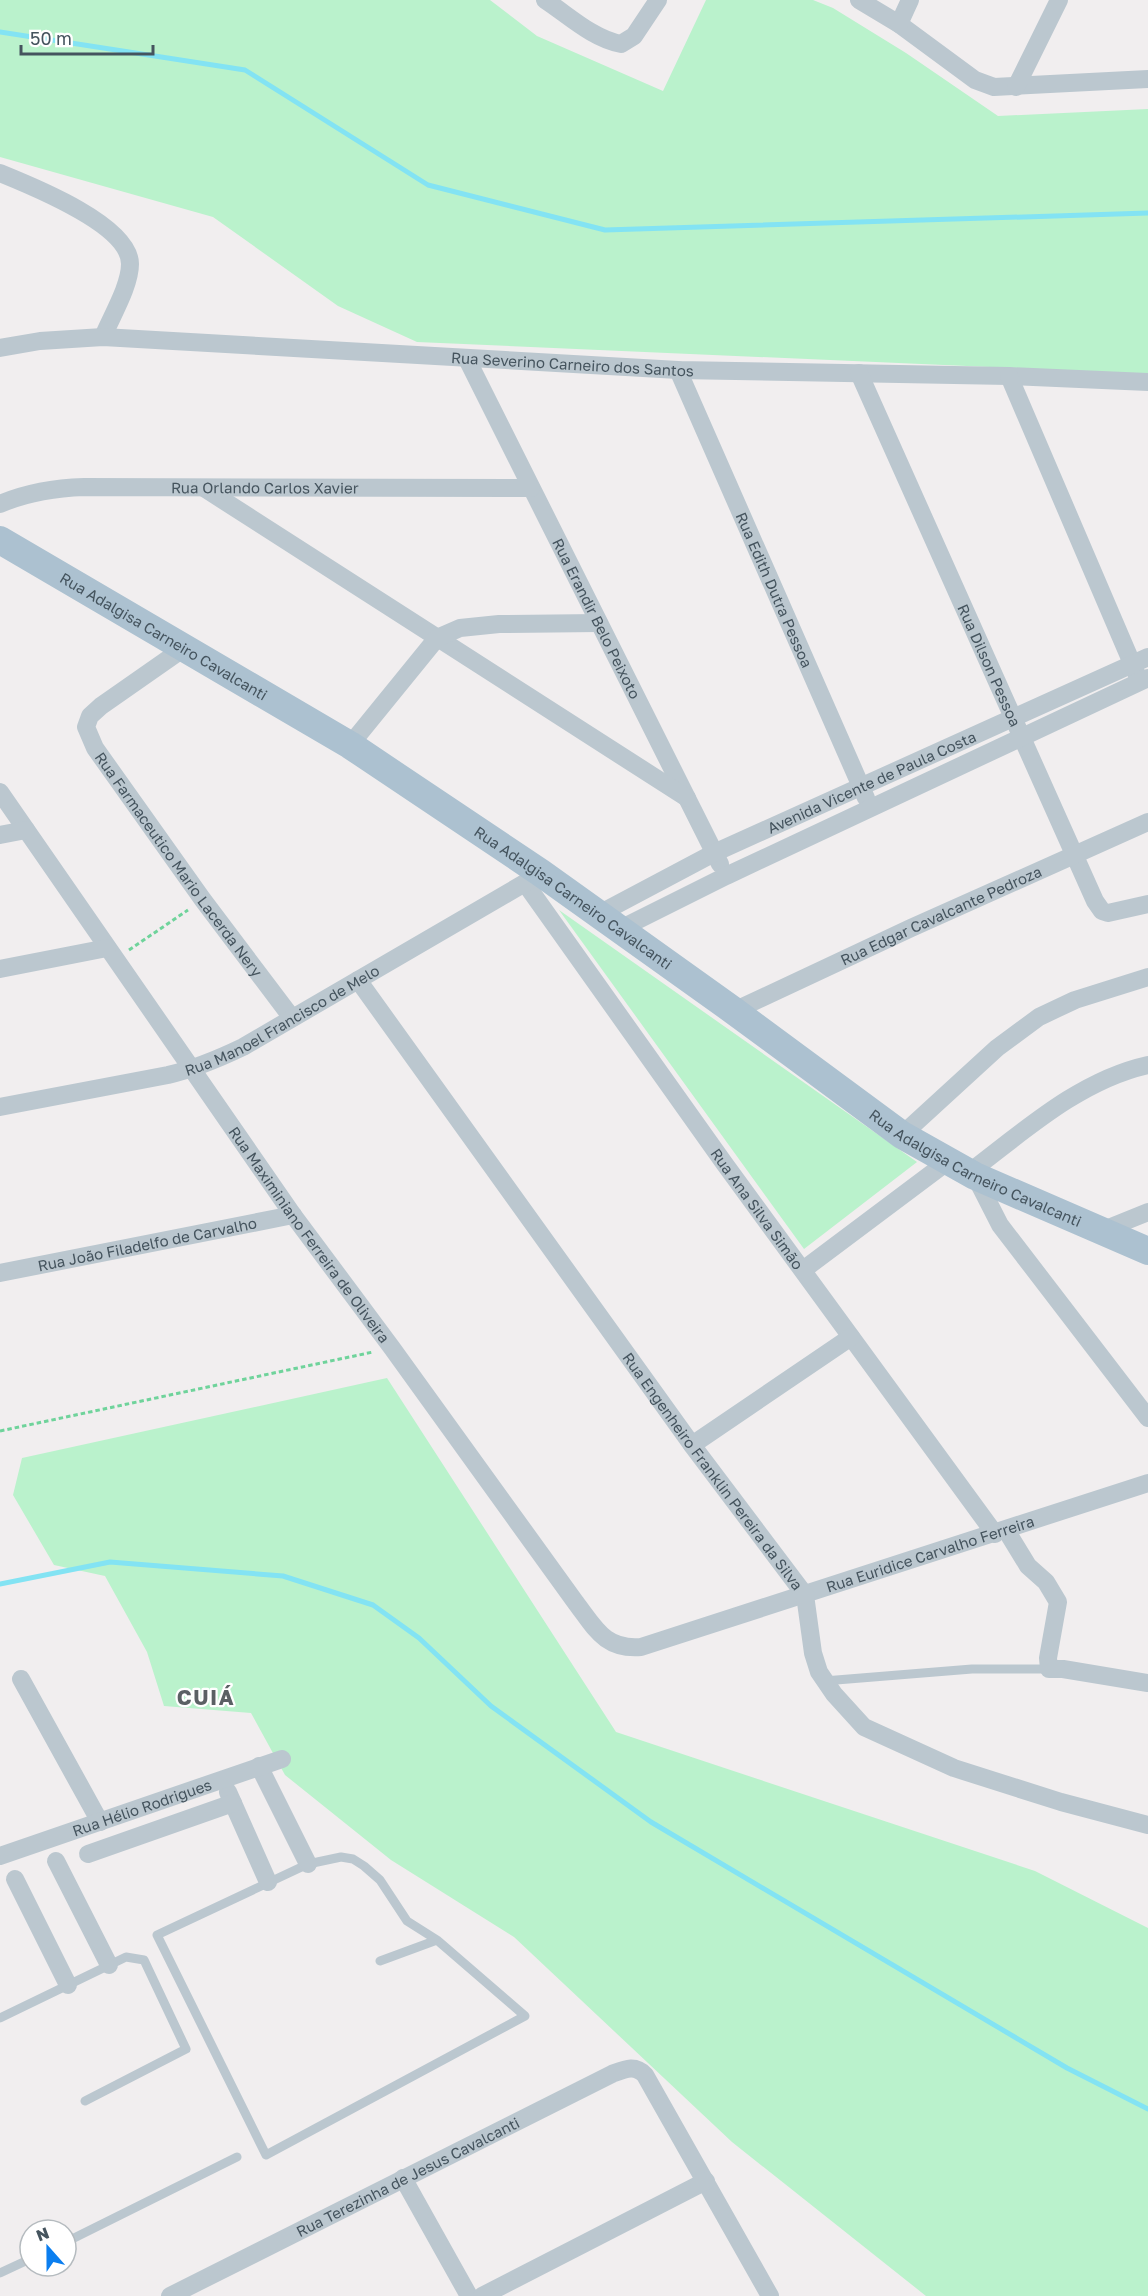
<svg xmlns="http://www.w3.org/2000/svg" width="1148" height="2296" font-family="'Golos Text',sans-serif">
	<style>
		.green { fill: #baf2cc }
		.lines { fill: none; stroke-linecap: round; stroke-linejoin: round }
		.stream { stroke: #83e3f3; stroke-width: 5 }
		.path { stroke: #6fd39b; stroke-width: 3; stroke-dasharray: 4.5 3; stroke-linecap: butt }
		.service { stroke: #bbc7cf; stroke-width: 9 }
		.minor { stroke: #bbc7cf; stroke-width: 18 }
		.primary { stroke: #acc1d0; stroke-width: 28 }
		.labels { text-anchor: middle; dominant-baseline: central; stroke-width: 4.5; stroke-linejoin: round; paint-order: stroke }
		.street-label { font-size: 15px; fill: #45545e; stroke: #fff }
		.district-label { font-size: 21px; font-weight: bold; letter-spacing: 1.5px; fill: #5b6064; stroke: #fff }
	</style>
	<rect width="100%" height="100%" fill="#f1eeef"/>
	<!-- green -->
	<path class="green" d="M0,0H490L537,36L663,91L706,0H813L833,8L906,53L998,116L1148,109V374L417,342L338,306L213,217L0,157Z
		M559,910L917,1162L804,1249Z
		M387,1378L616,1732L1035,1871L1148,1928V2296H926L732,2142L514,1937L391,1860L285,1775L251,1713L164,1706L147,1652L105,1576L54,1565L13,1495L22,1458Z"/>
	<g class="lines">
		<!-- stream -->
		<path class="stream" d="M0,32L245,70L428,185L605,230L1148,213
			M0,1584L110,1562L283,1576L373,1605L419,1638L491,1706L651,1822L1067,2068L1148,2109"/>
		<!-- path -->
		<path class="path" d="M129,950L188,910
			M0,1431L373,1352"/>
		<!-- service -->
		<path class="service" d="M824,1681L972,1669H1049
			M341,1857L353,1859L364,1866L380,1880L407,1921L437,1940L525,2016L266,2155L157,1935L308,1864Z
			M380,1961L437,1940
			M0,2018L126,1957L144,1960L186,2049L85,2101
			M66,2242L237,2157
			M0,2273L30,2259"/>
		<!-- minor -->
		<g class="minor">
			<path d="M545,0C568,15 593,39 621,44L634,36L658,0"/>
			<path d="M859,0L899,24L975,80L994,87L1148,79"/>
			<path d="M899,24L910,0"/>
			<path d="M1016,87L1059,0"/>
			<path d="M0,173C32,186 130,225 130,264C130,286 111,317 103,337"/>
			<path id="s1" d="M0,348L40,341L103,337L678,370L1009,376L1148,382"/>
			<path id="s2" d="M467,359L720,864"/>
			<path id="s3" d="M678,370L866,798"/>
			<path id="s4" d="M859,373L1095,901L1102,911L1108,913L1148,904"/>
			<path d="M1009,376L1137,675"/>
			<path d="M204,488L687,798"/>
			<path id="s5" d="M0,504C28,492 54,488 84,487L531,488"/>
			<path id="s6" d="M184,648L101,706L90,716L86,727L95,748L203,900L292,1018"/>
			<path d="M350,745L437,638L460,628L499,624L599,623"/>
			<path id="s7" d="M0,792L293,1215L392,1348L576,1603C595,1628 605,1650 641,1647L1148,1483"/>
			<path d="M0,835L26,830"/>
			<path id="s8" d="M525,883L724,1163L995,1534"/>
			<path id="s9" d="M599,914L714,853L1148,657"/>
			<path d="M620,929L726,876L1148,678"/>
			<path d="M0,969L107,948"/>
			<path id="s10" d="M358,980L692,1445L805,1595L813,1653L819,1672L834,1694L864,1727L954,1768L1061,1802L1148,1825"/>
			<path id="s11" d="M734,1011L911,928L1148,822"/>
			<path id="s12" d="M0,1107L168,1075C194,1069 218,1059 243,1047L535,877"/>
			<path d="M902,1135L997,1048L1039,1017L1075,1000L1148,977"/>
			<path d="M970,1172C1024,1131 1080,1080 1148,1065"/>
			<path d="M975,1176L1000,1225L1148,1418"/>
			<path d="M1101,1231L1148,1212"/>
			<path d="M803,1270L947,1162"/>
			<path id="s13" d="M0,1273L293,1215"/>
			<path d="M692,1445L851,1337"/>
			<path d="M1006,1530L1028,1566L1046,1582L1058,1602L1048,1658L1049,1669H1063L1148,1683"/>
			<path d="M21,1679L100,1822"/>
			<path d="M259,1766L308,1864"/>
			<path d="M228,1792L268,1882"/>
			<path d="M88,1854L233,1803"/>
			<path id="s14" d="M0,1856L282,1759"/>
			<path d="M56,1861L109,1965"/>
			<path d="M15,1879L68,1985"/>
			<path d="M403,2178L469,2296"/>
			<path id="s15" d="M170,2296L612,2074C625,2069 635,2064 645,2075L770,2296"/>
			<path d="M482,2296L706,2181"/>
		</g>
		<!-- primary -->
		<path class="primary" id="s16" d="M0,540L350,745L541,873L734,1011L902,1135L975,1176L1148,1251"/>
	</g>
	<g class="labels">
		<!-- street labels -->
		<g class="street-label">
			<text stroke="none"><textPath href="#s1" startOffset="574">Rua Severino Carneiro dos Santos</textPath></text>
			<text stroke="none"><textPath href="#s5" startOffset="267">Rua Orlando Carlos Xavier</textPath></text>
			<text stroke="none"><textPath href="#s3" startOffset="240">Rua Edith Dutra Pessoa</textPath></text>
			<text stroke="none"><textPath href="#s2" startOffset="290">Rua Erandir Belo Peixoto</textPath></text>
			<text stroke="none"><textPath href="#s16" startOffset="190">Rua Adalgisa Carneiro Cavalcanti</textPath></text>
			<text stroke="none"><textPath href="#s4" startOffset="320">Rua Dilson Pessoa</textPath></text>
			<text stroke="none"><textPath href="#s9" startOffset="303">Avenida Vicente de Paula Costa</textPath></text>
			<text stroke="none"><textPath href="#s6" startOffset="294">Rua Farmaceutico Mario Lacerda Nery</textPath></text>
			<text stroke="none"><textPath href="#s16" startOffset="676">Rua Adalgisa Carneiro Cavalcanti</textPath></text>
			<text stroke="none"><textPath href="#s11" startOffset="228">Rua Edgar Cavalcante Pedroza</textPath></text>
			<text stroke="none"><textPath href="#s12" startOffset="298">Rua Manoel Francisco de Melo</textPath></text>
			<text stroke="none"><textPath href="#s16" startOffset="1162">Rua Adalgisa Carneiro Cavalcanti</textPath></text>
			<text stroke="none"><textPath href="#s8" startOffset="400">Rua Ana Silva Simão</textPath></text>
			<text stroke="none"><textPath href="#s7" startOffset="540">Rua Maximiniano Ferreira de Oliveira</textPath></text>
			<text stroke="none"><textPath href="#s13" startOffset="150">Rua João Filadelfo de Carvalho</textPath></text>
			<text stroke="none"><textPath href="#s10" startOffset="606">Rua Engenheiro Franklin Pereira da Silva</textPath></text>
			<text stroke="none"><textPath href="#s7" startOffset="1382">Rua Euridice Carvalho Ferreira</textPath></text>
			<text stroke="none"><textPath href="#s14" startOffset="150">Rua Hélio Rodrigues</textPath></text>
			<text stroke="none"><textPath href="#s15" startOffset="266">Rua Terezinha de Jesus Cavalcanti</textPath></text>
		</g>
		<!-- district labels -->
		<g class="district-label">
			<text x="206" y="1697">CUIÁ</text>
		</g>
	</g>
	<!-- north arrow -->
	<g transform="translate(48 2248) rotate(339)"><circle r="28" fill="#ffffff" stroke="#b5bbbf" stroke-width="1.5"/>
	<path d="M0-4.5L10 22L0 15L-10 22Z" fill="#0b7eef"/>
	<text y="-9" font-size="16" font-weight="bold" text-anchor="middle" fill="#45545e">N</text>
	</g>
	<!-- scale -->
	<path d="M21 45v9h132v-9" fill="none" stroke="#45545e" stroke-width="3"/>
	<text x="30" y="45" font-size="18" fill="#45545e" stroke="#ffffff" stroke-width="4.5" paint-order="stroke">50 m</text>
</svg>
